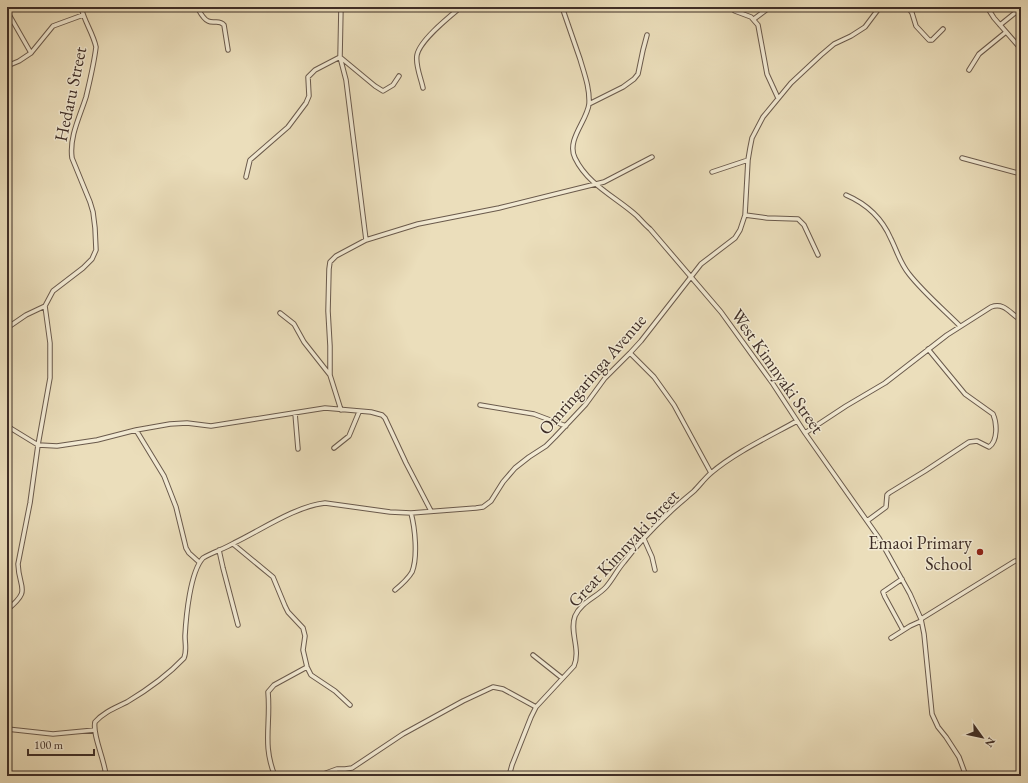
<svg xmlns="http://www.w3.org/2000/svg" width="1028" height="783" font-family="'EB Garamond',serif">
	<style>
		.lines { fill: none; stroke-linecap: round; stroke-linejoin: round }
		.street-casing { stroke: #6a5a4c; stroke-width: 5.5 }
		.street { stroke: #f2ead3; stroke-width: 3.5 }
		.poi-dot { fill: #8f2418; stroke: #f2ead3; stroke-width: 1.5 }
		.labels { text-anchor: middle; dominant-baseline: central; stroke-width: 3; stroke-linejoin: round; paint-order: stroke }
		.street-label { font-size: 18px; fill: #3f2e27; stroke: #f2ead3 }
		.poi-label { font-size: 18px; fill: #3f2e27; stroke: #f2ead3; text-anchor: end }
	</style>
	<rect width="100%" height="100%" fill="#ebdebb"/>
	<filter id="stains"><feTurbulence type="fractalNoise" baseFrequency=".005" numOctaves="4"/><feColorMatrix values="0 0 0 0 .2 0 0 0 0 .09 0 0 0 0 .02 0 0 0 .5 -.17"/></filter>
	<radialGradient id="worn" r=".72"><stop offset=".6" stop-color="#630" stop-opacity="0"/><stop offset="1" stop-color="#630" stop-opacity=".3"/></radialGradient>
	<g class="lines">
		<!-- street casing -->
		<g class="street-casing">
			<path id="street" d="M197,7C200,12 203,19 208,21C214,24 219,19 224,25L228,50
				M341,7L340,57L346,80L366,240
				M562,7C568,24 574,42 580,59C584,73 590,88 589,104C587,121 566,140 575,158C588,185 616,197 637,216C641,220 645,225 650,229L721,312L773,384L805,433L879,538L910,594L921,619L924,634L932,714L938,727L946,737L959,757L966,776
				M729,7L735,11L751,17L758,25L767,74L778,98
				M908,7L912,13L916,26L929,40H932L943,29
				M987,7L994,18L1021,49
				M7,9L12,7
				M7,11L31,53
				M754,19L770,7
				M1000,25L1021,8
				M7,66L19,61L31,53L53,26L83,15
				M969,70L979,54L1006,32
				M423,88C421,78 415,65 417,55C420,40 449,17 461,7
				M589,104L623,87L634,79L638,74L643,50L647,35
				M962,158L1021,174
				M712,172L748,160
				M246,177L250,160L288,127L306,103L309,96L308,77L315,70L340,57L375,86L383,91L393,85L399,76
				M846,195C867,204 882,218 891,239C897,251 900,263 909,274C923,292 944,310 960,326
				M745,215L767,218L798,219L804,225L818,255
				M280,313L294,324L304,342L330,375
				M7,328L26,315L45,306
				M630,353L654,377L674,405L711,473
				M480,405L534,414L566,426
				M341,410L330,375V346L328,311L329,269L330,262L336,256L366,240L418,224L499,208L604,182L652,157
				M295,413L298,449
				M7,426L38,445L57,446L97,440L136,430L170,424L187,423L211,426L325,408L371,412L382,415L385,418L406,463L431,511
				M136,430L164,476L176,507L186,548L189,553L199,562
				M805,433L846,406L885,383L947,335L991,307C1005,302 1010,314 1021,320
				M334,448L349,436L359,412
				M867,521L886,507L887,495L889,493L925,471L969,442L977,441L989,447C998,441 997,423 993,414L965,394L928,349
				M644,539L652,557L655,570
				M233,544L273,577L285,606L288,612L303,628L305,636L303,650L307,667L311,675L335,691L350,705
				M219,550L223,568L238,625
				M902,579L883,592L885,597L903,630
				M395,590C401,585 408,579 412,572C418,557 415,528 411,513
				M7,610C32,589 19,590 18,564L30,503L38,445L50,378V343L45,306L53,291L83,268L92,259L96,250L95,228L93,212L90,202L72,158C69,137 80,116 86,97C90,80 94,64 96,47C93,33 84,21 81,7
				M921,619L1015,561H1018L1021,564
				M891,638L910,626L921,621
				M533,655L562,678
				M7,729L53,734L95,730
				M106,776C105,761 92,734 95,722C104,712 115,708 127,702C147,690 168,675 184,658C187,651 185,644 185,636C186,617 190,572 203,558C213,552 224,549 234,543C261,530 296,506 325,503L390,512L411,513L476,508L483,507L491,501L503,482L515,468L529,457L546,446L555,437L586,404L605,378L630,353L641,341L701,264L735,238L740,230L745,215L748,160L750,148L752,138L763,117L791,83L821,55L834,44L851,36L865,27L880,7
				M275,776C262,745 271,724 268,692L274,685L307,667
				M318,776L337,769H345L352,768L403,734L463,701L493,687L503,689L536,707
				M509,776L512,765L531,717L536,707L574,666C581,649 569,632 575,616C581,602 597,597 606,587C613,579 617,570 624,562C637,545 653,528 669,513C677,505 686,498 694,491C700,485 705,478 711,473C734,453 770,436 797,421"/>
		</g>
		<!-- street -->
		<use href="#street" class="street"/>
	</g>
	<!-- markers -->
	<circle class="poi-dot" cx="980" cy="552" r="4"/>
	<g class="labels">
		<!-- street labels -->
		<g class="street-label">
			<text transform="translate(70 94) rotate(-78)">Hedaru Street</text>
			<text transform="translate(778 371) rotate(55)">West Kimnyaki Street</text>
			<text transform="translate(592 374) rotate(-49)">Omringaringa Avenue</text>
			<text transform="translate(623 548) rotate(-47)">Great Kimnyaki Street</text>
		</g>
		<!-- poi labels -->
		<g class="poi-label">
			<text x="972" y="542">Emaoi Primary<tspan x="972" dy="21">School</tspan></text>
		</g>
	</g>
	<!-- margin -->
	<rect width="1028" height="783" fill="none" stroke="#ebdebb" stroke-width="24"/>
	<rect x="8" y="8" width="1012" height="767" fill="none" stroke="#3f2e27" stroke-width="2"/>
	<rect x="12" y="12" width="1004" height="759" fill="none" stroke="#3f2e27"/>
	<!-- north arrow -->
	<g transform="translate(982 737) rotate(123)" stroke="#f2ead3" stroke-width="3" paint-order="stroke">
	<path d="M0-3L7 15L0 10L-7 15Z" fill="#3f2e27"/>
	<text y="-6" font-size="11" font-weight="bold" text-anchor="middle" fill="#3f2e27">N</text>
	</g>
	<!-- scale -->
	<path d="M28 749v6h66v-6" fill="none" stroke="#3f2e27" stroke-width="2"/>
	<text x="34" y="749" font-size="12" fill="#3f2e27" stroke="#f2ead3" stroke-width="3" paint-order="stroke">100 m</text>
	<rect width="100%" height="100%" filter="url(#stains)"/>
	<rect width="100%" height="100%" fill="url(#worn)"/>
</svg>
